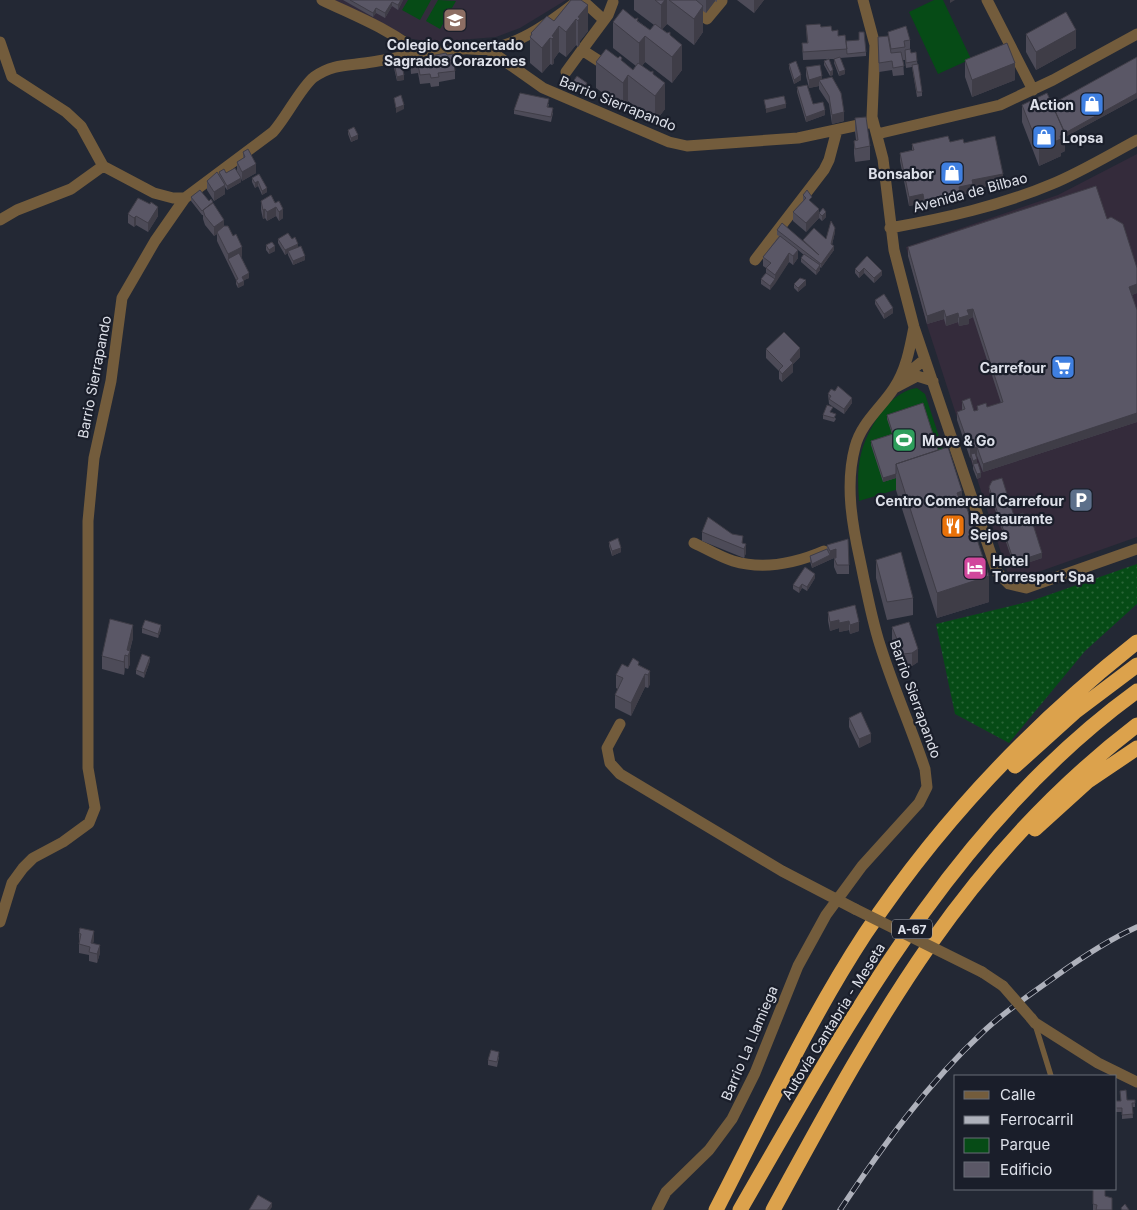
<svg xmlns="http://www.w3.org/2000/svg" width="1137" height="1210" font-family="Inter,sans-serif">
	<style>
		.commercial { fill: #342b3b }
		.education { fill: #332c3c }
		.grass { fill: url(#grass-dots) }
		.green { fill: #064b16 }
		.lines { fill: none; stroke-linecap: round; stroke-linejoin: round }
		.lane { stroke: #735c3c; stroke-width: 5.5 }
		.street { stroke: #735c3c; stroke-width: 11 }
		.highway { stroke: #dca24c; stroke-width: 15 }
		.rail-casing { stroke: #aeb1bb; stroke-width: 5.5 }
		.rail { stroke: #1a1e2a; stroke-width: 4; stroke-dasharray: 11; stroke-linecap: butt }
		.street-bridge { stroke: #735c3c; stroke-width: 11 }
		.wall { fill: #4d4b58 }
		.shaded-wall { fill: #3f3d47 }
		.building { fill: #5a5766; stroke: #3f3d47 }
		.labels { text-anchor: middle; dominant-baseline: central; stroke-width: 4.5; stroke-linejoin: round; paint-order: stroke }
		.shield { fill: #1a1e2a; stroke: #a2a6b0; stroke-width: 1 }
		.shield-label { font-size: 12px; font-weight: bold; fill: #dde0e9 }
		.poi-label { font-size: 14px; font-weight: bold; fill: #dde0e9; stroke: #1a1e2a; text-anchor: end }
		.street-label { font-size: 14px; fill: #dde0e9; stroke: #1a1e2a }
	</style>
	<defs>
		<pattern id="grass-dots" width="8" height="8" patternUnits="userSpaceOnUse" patternTransform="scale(1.25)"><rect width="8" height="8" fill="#064b16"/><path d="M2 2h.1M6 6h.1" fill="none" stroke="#2a6538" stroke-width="1.8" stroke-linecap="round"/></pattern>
	</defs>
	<rect width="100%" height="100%" fill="#232834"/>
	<!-- commercial -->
	<path class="commercial" d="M1137,154V537L1024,577H1017L1007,571L927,325L906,247L1058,195Z"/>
	<!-- education -->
	<path class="education" d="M334,0H566L520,28L496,37L435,42L412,39Z"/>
	<!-- grass -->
	<path class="grass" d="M1137,564V604L1085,651L1009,743L955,714L936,624L1031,601Z"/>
	<!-- green -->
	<path class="green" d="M408,0H431L420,20L402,10Z
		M438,0L456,1L440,29L426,21Z
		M934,0H943L971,59L938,74L909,12Z
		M917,388L925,394L951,473L859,501C858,485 857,470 861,454C867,430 889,391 917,388Z"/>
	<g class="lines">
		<!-- lane -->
		<path class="lane" d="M1035,1024L1051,1076"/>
		<!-- street -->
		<path class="street" d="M322,0C355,16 392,30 420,54
			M582,0L604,20
			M683,0L707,19L722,1
			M863,0L875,45L872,117L883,159L894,250L914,327L997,572L1009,584L1026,588L1137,549
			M987,0L1033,90
			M0,42L12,77L66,112L81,126L103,166L154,193L173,198H185
			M489,50L543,88L669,142L687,146L798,138L868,123
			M610,68L582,50L608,15L613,2
			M566,72L582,50
			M877,134L1000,105L1053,80L1137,34
			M0,220L17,210L71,189L103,166
			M890,228C945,218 1000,206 1052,184C1081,172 1109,155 1137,140
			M755,260L824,170L829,160L837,130
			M905,381L913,369L925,359
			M894,388L917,376L933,381
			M694,543C707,549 720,557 733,561C763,570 796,563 824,551
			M620,724L607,748L610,763L620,774L782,871L855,909
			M0,922L12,883L23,868L33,858L63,842L89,823L95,808L88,768V521L94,458L111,381L122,298L155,241L185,198L273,132C286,118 301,87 314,77C334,63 349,66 372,62C402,57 432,51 463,49C471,48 481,51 489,49C523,43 553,20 579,0
			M982,972L1003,986
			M1031,1018L1035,1023L1098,1063L1137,1082
			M657,1210L666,1192L709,1150L732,1119L755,1073L798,966L826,915L862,866L919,803L927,787L925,769C911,727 893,687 880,645C871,617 866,588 860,560C852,524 845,484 855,447C861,423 881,408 894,388C906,370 910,348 914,327"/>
		<!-- highway -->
		<path class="highway" d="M1015,766L1076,711L1137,665
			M1035,829L1088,781L1137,748
			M716,1210C764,1117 808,1021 865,934C939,823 1033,724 1137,642
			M740,1210C849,1021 956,822 1137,691
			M773,1210C875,1023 963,858 1137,725"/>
		<!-- rail casing -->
		<g class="rail-casing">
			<path id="rail" d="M840,1210C882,1147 927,1084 983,1032C1005,1011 1031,994 1056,976C1081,958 1108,940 1137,927"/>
		</g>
		<!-- rail -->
		<use href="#rail" class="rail"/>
		<!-- street-bridge -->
		<path class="street-bridge" d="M855,909L982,972
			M1003,986L1031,1018"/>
	</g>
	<!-- wall -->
	<path class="wall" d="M343,0H403L398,10L392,6L385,18L376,13L373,17Z
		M571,0L588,31L580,41V44L578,47L576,45L566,57L559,52L554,59V63L552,65L550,64L542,73L530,63V37L531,36V33L554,21Z
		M634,0H717V2L715,1L706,13L703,11V32L694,45L667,24L662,29L670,35L682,70L672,83L645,62L642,66L653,74L665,109L655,122L628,101L623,108L596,88V62L622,61L633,70L636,66L613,48V22L638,21L650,30L654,25L634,10Z
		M737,0H764L754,13Z
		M806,25L821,27L832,31L846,41L866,52V56L840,58L845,74L839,76L834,63L835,59H829L833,75L830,76L824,65V61L828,59L803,60L802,43H807Z
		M888,32L910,40V49L911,53L917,61L922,92V96L917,97L912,67L906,68L905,60H903L904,75L893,76L892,70L879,72L878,46L888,36Z
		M1026,34L1076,48L1036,70L1026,52Z
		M447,55L455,71V79L439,82V86L431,87L430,83L420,84L418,73L411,74L410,60Z
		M1137,57V98L1065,137V151L1061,153V156L1039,166L1022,122V105L1052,104Z
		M965,60L1015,80L972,97L965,77Z
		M394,63L404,80L397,81L394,68Z
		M789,64L801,80L794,84L789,68Z
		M806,67L822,79L844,121L832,124L829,104L819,89V86L809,88L806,76Z
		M572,83L587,87L582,95L572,87Z
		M797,87L813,104L825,115L806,122L797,92Z
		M549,104L548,108L553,113L551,122L514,114V110Z
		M855,118L870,146V160L855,162L854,154V141L856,140L855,132Z
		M348,130L358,139L351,142L348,134Z
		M950,142L964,143L1003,183L973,189V193L960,195V202L924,209L923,203L909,206L900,161V153L912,150V144Z
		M243,152L256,173L242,181L241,178V182L227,190L225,187V194L214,201L207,190V181L219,174V172L226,173L237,171V162L243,159Z
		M259,174L267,192L262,195L258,186L255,188L252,182V178Z
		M271,195L283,218L279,221L276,216L267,221L265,218L263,219L261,210V201Z
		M803,195L812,203L819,213L826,217L822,221L819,218L806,232L793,221V212L803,201Z
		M191,197L209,201L213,204L224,226L242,256L241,257L249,278L244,280V285L238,288L236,284V280L217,241V234L214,236L205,225L203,219V215H202L191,201Z
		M128,214L158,216L148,232L136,225L134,227L128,223Z
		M1107,219L1137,268V293L1132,295L1137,310V422L983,472L977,456H976L977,463L981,477L977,479L973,469V465L971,458H970L957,420V412L962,410V401L974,411L977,410V406L987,407L1001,403L973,317L969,319V324L959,326L958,322L946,326L944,319L927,324L908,256V247Z
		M777,230L803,242V240L826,239L835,232L832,245L834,250L821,268L820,267V270L816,275L801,262V258L804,255L798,250V258L793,265L789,262L770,290L761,284V279L766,273V268L763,266V257L779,236L777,235Z
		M278,239H292L298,247L305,260L293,265L288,255V253L285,255L278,243Z
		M266,245L275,251L269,254L266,250Z
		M867,256L882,275L874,283L864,273L859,278L855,273V269Z
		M794,284L806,285L798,292L794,288Z
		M875,300L893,313L884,319L875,304Z
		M766,349L800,357L793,364V372L782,382L779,379V371L766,358Z
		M828,394L852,403L844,414L829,404Z
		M833,412L832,413L836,419L834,422L823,419V415Z
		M887,415L938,450L962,500L989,602L937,618L896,490V478L883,482L871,445V441L892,434L887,419Z
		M989,487L1014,516L1025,520L1042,558L1018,566L1013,563L989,491Z
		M702,532L743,543L746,553L744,558L702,541Z
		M609,542L621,552L612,556L609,546Z
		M827,545L849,565V574H837L834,567V558L812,568L810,561V556L827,549Z
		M876,560L913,598V615L887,620L876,578Z
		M815,578L807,591L802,588L799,593L793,589V585Z
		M855,605L859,631L850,634L849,630L839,632V628L830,631L828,621V612Z
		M909,622L918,662L912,666L903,667L892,641V627Z
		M142,628L161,630L158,638L142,633Z
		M133,638L130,650V664L128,669L125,668L124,675L102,669V656Z
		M150,661L144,678L136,674V670Z
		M639,665L650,671V684L648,688L645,687L631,716L615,708V695L618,689L616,688V675L628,667Z
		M849,718L871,742L859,748L849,727Z
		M80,928L94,940L93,943L100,953L97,963L89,961V955L79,953V933Z
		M499,1057L497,1067L488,1065V1060Z
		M1135,1100V1107H1132L1133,1118L1122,1119V1112H1116V1101Z
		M1093,1189L1105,1196L1112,1210H1093Z"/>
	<!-- shaded-wall -->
	<path class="shaded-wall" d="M401,0H403L398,10V5Z
		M665,0H667V24L661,31V5Z
		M706,0H715V1L706,13Z
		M754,0H764L754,13Z
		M950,0H955L950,3Z
		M392,2V6L385,18V13Z
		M588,5V31L580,41V44L578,47V17Z
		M703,6V32L694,45V19Z
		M376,8V13L373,17V13Z
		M576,19V45L566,57V32Z
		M559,26V52L554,59V63L552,65V36Z
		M1076,30V48L1036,70V52Z
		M645,36V62L639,69V43Z
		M550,38V64L542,73V48Z
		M682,45V70L672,83V57Z
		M1015,63V80L972,97V80Z
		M833,70V75L830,76V72Z
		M845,70V74L839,76V72Z
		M404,75V80L397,81V77Z
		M628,75V101L623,108V83Z
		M801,75V80L794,84V80Z
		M822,76V85L819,80V86L809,88V80Z
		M587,83V87L582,95V90Z
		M665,83V109L655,122V96Z
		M1137,93V98L1065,137V151L1061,153V156L1039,166V148L1060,136Z
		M786,104V108L766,113V109Z
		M404,105V109L396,113V108Z
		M825,110V115L806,122V117Z
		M844,112V121L832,124V115Z
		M358,135V139L351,142V138Z
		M256,164V173L242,181V172Z
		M1003,174V183L973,189V193L960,195V202L924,209V200L959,187L972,180Z
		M241,178V182L227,190V186Z
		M258,181V186L255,188V183Z
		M225,185V194L214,201V192Z
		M267,188V192L262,195V191Z
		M923,194V203L909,206V197Z
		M158,207V216L148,232V223Z
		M276,207V216L267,221V212Z
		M265,209V218L263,219V210Z
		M283,209V218L279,221V212Z
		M819,209V218L806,232V223Z
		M826,212V217L822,221V216Z
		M136,216V225L134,227V218Z
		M224,220V229L217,232V234L214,236V227Z
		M835,228V232L831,248V244Z
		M298,244V248L288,251V253L285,255V250Z
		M275,246V251L269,254V250Z
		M834,246V250L821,268V264Z
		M242,247V256L230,262L228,259V254Z
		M798,250V258L793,265V256Z
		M789,253V262L775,284V275Z
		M305,256V260L293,265V261Z
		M820,265V270L816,275V271Z
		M864,268V273L859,278V273Z
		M882,271V275L874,283V278Z
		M249,273V278L242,281V277Z
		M775,279V284L770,290V286Z
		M806,280V285L798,292V288Z
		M244,281V285L238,288V284Z
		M1137,284V293L1129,296V287Z
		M893,308V313L884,319V314Z
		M973,309V317L969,319V324L959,326V318L967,310Z
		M944,310V319L927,324V316Z
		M958,313V322L946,326V317Z
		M800,348V357L793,364V372L782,382V374L790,360Z
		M852,398V403L844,414V409Z
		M1137,413V422L983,472V464Z
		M977,447V456L972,457L971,454V458H970V449Z
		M977,459V464L973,465V461Z
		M981,473V477L977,479V474Z
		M896,474V478L883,482V478Z
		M962,491V517L957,493Z
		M746,544V553L744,558V549Z
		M621,548V552L612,556V551Z
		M836,549V557L812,568V564L830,555V551Z
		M1042,553V558L1018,566V561Z
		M815,574V578L807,591V587Z
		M989,576V602L937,618V593Z
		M802,584V588L799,593V588Z
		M839,620V628L830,631V622Z
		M849,621V630L839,632V623Z
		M859,622V631L850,634V625Z
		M133,625V638L128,656L127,650Z
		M161,625V630L158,638V634Z
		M918,649V662L912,666V653Z
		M130,651V664L128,669V656Z
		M125,655V668L124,675V662Z
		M150,657V661L144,678V673Z
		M650,671V684L648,688V675Z
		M645,674V687L631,716V703Z
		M871,734V742L859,748V739Z
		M94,931V940L91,952V943Z
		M100,945V953L97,963V954Z
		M272,1203V1207L270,1210H267Z"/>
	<!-- building -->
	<path class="building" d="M350,0H401L398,5L392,2L385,13L376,8L373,13Z
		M571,0H581L588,5L578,17L580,18L578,21L576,19L566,32L559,26L552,36L554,37L552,39L550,38L542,48L530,37L532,34L531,33L547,16L554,21Z
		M655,0H665L661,5Z
		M669,0H696L703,6L694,19Z
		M623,9L635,19L638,18L637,21L650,30L655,24L667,33L670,32V35L682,45L672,57L645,36L639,43L613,22Z
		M1066,12L1076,30L1036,52L1026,34Z
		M820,24L821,27L831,26L832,31L838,30V36L845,35L847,49L803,52L802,43H808L806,25Z
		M906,26L910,40L904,41L905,47L891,49L888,32Z
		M859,32H864L866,52L847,54L846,41L859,40Z
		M888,36L891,53L901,52L904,66L893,68L892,61L879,63L878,37Z
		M1007,43L1015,63L972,80L965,60Z
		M606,49L618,58L620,56L622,58L621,60L633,70L638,63L651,72L653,71V74L665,83L655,96L628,75L623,83L596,62Z
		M910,49L911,53L916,52L917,61L906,63L905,50Z
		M446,53L447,55L453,54L455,71L438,73L439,77L431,78L430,74L420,75L418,64L411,65L410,60Z
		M840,57L845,70L839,72L834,59Z
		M1137,57V93L1065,133L1052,104Z
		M829,59L833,70L830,72L824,61Z
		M796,61L801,75L794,80L789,64Z
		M401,62L404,75L397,77L394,63Z
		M918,64L922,92H917L912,65Z
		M820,65L822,76L809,80L806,67Z
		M577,76L587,83L582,90L572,83Z
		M832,77L841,93L844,112L832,115L829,96L819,80Z
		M807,85L813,104L823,102L825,110L806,117L797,87Z
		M520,93L549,99L547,107L553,108L551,117L514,110Z
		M1047,93L1065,134L1060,136L1061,139L1039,148L1022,105Z
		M401,95L404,105L396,108L394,98Z
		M784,96L786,104L766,109L764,100Z
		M866,117L870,146L855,149L854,141L858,140L855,118Z
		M354,127L358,135L351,138L348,130Z
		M948,136L950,142L963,139L964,143L995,136L1003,174L972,180L973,184L959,187L960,193L924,200L923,194L909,197L900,153L914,150L912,144Z
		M248,149L256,164L242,172L237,162L245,157L243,152Z
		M235,168L241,178L227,186L219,172L224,169L226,173Z
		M217,172L225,185L214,192L207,181Z
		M259,174L267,188L262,191L258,181L255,183L252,178Z
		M1096,186L1107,219L1111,217L1123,224L1137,268V284L1129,287L1137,310V413L983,464L977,447L970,449L957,412L965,409L962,401L970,398L974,411L978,410L977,406L986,403L987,407L1003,402L973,309L967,310L969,315L959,318L958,313L946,317L944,310L927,316L908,247Z
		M200,190L209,201L211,199L213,202L202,211L191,197Z
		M807,190L812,197L809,200L819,209L806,223L793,212L806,198L803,195Z
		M271,195L275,203L279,201L283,209L279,212L276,207L267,212L265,209L263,210L261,201Z
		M138,198L150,204L151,202L158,207L148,223L136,216L134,218L128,214Z
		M213,203L224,220L214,227L205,216L203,210Z
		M823,208L826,212L822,216L819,213Z
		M831,221L835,228L831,244L834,246L821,264L777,230L782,223L819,255L803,240L814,228L826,239Z
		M224,226H228L233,236L236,234L242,247L228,254L217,232Z
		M288,233L292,239L295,237L298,244L285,250L278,239Z
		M780,236L798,250L793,256L789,253L775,275L766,268L771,263L763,257Z
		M272,242L275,246L269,250L266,245Z
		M301,246L305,256L293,261L288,251Z
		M239,253L249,273L242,277L244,281L238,284L236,280L238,279L228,259Z
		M804,254L820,265L816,271L801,258Z
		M867,256L882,271L874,278L864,268L859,273L855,269Z
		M766,273L775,279L770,286L761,279Z
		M800,278L806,280L798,288L794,284Z
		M884,294L893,308L884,314L875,300Z
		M784,332L800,348L790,360L793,363L782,374L779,370L783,366L766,349Z
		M838,386L852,398L844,409L829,399L831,396L828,394L831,389L835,391Z
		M923,403L938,450L896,464V474L883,478L871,441L893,434L887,415Z
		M827,405L833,407L830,412L836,414L834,418L823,415Z
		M948,447L962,491L957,493L960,501L964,499L989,576L937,593L896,464Z
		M975,453L977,459L973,461L971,454Z
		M978,463L981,473L977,474L973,464Z
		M1002,478L1014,516L1023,513L1025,520L1031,518L1042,553L1018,561L1013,559L989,487L992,481Z
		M708,517L732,534L743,536L742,543L746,544L744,549L702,532Z
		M618,538L621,548L612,551L609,542Z
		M848,539L849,565H837L834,558H836V549L830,551L827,545Z
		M827,549L830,555L812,564L810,556Z
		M901,552L913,598L887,602L876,560Z
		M805,567L815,574L807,587L802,584L799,588L793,585Z
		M855,605L859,622L850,625L849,621L839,623V620L830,622L828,612Z
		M110,619L133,625L127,650L130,651L128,656L125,655L124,662L102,656Z
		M145,620L161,625L158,634L142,628Z
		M909,622L918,649L912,653L903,654L892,627Z
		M142,654L150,657L144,673L136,670Z
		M633,658L639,662L638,665L650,671L648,675L645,674L631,703L615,695L623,678L616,675L622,664L628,667Z
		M861,712L871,734L859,739L849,718Z
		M80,928L94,931L91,943L100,945L97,954L89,952L90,947L79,944L81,934L79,933Z
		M491,1050L499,1052L497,1062L488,1060Z
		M1126,1090L1127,1100H1135V1103H1132L1133,1114L1122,1115V1108H1116V1101H1121L1120,1091Z
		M1093,1189H1105V1196L1112,1198V1210H1096L1097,1205L1093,1204Z
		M258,1195L272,1203L267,1210H249Z
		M1125,1204L1129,1210H1122L1121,1208Z"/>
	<!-- icons -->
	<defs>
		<g id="school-square" transform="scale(1.25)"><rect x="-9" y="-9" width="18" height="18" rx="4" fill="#8d6e63" stroke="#1a1e2a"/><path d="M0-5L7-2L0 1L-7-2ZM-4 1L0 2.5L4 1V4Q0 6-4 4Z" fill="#fff"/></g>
		<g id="shop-square" transform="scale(1.25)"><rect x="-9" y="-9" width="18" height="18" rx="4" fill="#3f7fe0" stroke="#1a1e2a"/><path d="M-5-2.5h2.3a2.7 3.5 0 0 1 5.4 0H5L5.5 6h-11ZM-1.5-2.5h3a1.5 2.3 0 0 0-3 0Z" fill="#fff"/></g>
		<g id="supermarket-square" transform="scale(1.25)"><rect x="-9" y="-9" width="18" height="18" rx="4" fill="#3f7fe0" stroke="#1a1e2a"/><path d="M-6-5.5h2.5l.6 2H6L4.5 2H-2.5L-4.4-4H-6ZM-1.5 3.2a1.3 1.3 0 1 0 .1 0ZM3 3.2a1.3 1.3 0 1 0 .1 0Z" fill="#fff"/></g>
		<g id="stadium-square" transform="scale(1.25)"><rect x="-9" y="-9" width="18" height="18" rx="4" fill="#2e9e5b" stroke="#1a1e2a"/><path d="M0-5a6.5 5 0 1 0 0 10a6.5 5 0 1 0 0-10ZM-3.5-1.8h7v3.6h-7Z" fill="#fff"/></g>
		<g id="parking-square" transform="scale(1.25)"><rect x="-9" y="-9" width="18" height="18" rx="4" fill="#5c6f8a" stroke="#1a1e2a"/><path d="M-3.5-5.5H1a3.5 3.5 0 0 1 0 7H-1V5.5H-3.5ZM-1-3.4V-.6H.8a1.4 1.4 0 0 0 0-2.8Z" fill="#fff"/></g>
		<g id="restaurant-square" transform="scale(1.25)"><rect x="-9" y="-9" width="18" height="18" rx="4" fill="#e8710a" stroke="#1a1e2a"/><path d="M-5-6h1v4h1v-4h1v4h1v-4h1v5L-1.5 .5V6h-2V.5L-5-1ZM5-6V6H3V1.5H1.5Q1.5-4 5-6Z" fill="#fff"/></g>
		<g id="hotel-square" transform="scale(1.25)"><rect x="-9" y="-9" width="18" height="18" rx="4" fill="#d1479c" stroke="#1a1e2a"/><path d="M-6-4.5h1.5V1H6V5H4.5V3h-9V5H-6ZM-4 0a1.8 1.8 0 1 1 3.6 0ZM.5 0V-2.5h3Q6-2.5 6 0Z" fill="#fff"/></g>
	</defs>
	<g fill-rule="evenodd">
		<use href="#school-square" x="455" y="20"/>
		<use href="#shop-square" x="1092" y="104"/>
		<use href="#shop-square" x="1044" y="137"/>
		<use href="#shop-square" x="952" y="173"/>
		<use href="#supermarket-square" x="1063" y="367"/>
		<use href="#stadium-square" x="904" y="440"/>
		<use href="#parking-square" x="1081" y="500"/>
		<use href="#restaurant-square" x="953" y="526"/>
		<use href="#hotel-square" x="975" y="568"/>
	</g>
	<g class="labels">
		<!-- shield labels -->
		<rect class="shield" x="892" y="919.5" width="40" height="19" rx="4"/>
		<g class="shield-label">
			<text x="912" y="929">A-67</text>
		</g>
		<!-- poi labels -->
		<g class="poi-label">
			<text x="455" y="44" text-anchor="middle">Colegio Concertado<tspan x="455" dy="16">Sagrados Corazones</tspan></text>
			<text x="1074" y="104">Action</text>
			<text x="1062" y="137" text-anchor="start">Lopsa</text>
			<text x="934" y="173">Bonsabor</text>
			<text x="1046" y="367">Carrefour</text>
			<text x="922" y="440" text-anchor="start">Move &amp; Go</text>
			<text x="1064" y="500">Centro Comercial Carrefour</text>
			<text x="970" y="518" text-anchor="start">Restaurante<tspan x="970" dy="16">Sejos</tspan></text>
			<text x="992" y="560" text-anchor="start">Hotel<tspan x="992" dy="16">Torresport Spa</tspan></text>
		</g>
		<!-- street labels -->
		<g class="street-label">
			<text transform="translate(618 103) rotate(22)">Barrio Sierrapando</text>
			<text transform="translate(970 192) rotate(-15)">Avenida de Bilbao</text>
			<text transform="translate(94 377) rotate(-79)">Barrio Sierrapando</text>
			<text transform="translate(916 699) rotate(70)">Barrio Sierrapando</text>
			<text transform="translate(833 1021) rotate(-58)">Autovía Cantabria - Meseta</text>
			<text transform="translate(749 1043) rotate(-67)">Barrio La Llamiega</text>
		</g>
	</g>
	<!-- legend -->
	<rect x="954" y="1075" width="162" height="115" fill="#1a1e2a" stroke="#686c76"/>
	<rect x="964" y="1091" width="25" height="8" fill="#735c3c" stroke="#686c76"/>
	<text x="1000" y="1100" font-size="15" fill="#dde0e9">Calle</text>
	<rect x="964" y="1116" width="25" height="8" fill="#aeb1bb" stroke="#686c76"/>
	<text x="1000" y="1125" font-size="15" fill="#dde0e9">Ferrocarril</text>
	<rect x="964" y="1138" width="25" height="15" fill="#064b16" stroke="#686c76"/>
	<text x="1000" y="1150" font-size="15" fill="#dde0e9">Parque</text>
	<rect x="964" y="1162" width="25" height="15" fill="#5a5766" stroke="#686c76"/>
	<text x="1000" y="1175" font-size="15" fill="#dde0e9">Edificio</text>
</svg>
